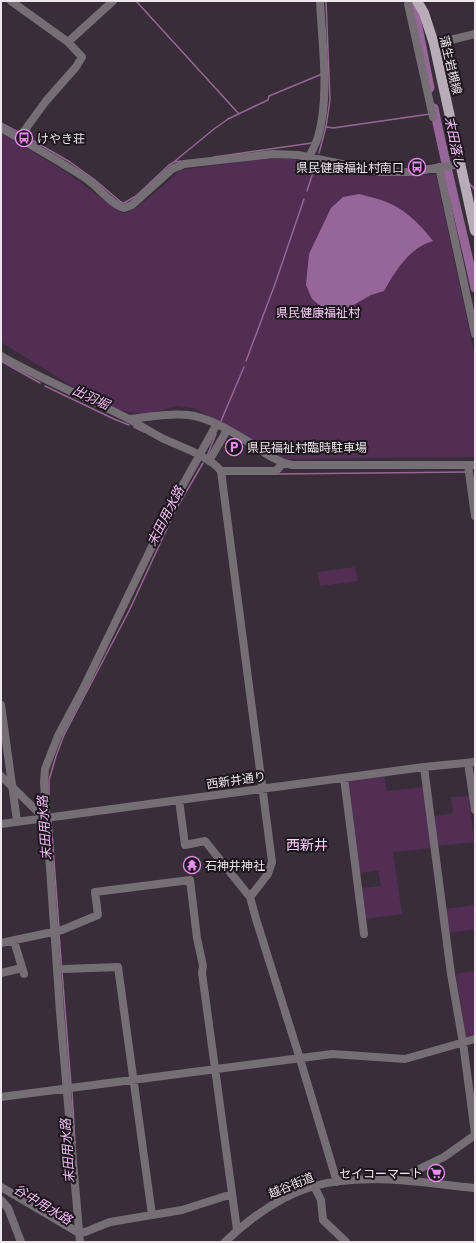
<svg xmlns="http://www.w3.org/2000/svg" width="476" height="1243" font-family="Inter,'Noto Sans JP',sans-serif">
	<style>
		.green { fill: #522e54 }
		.water { fill: #976698 }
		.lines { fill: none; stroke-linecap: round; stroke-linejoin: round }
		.stream { stroke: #976698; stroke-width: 1.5 }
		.river { stroke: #976698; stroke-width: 9 }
		.minor { stroke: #756f75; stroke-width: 8 }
		.major { stroke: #b8acb8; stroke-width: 10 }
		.labels { text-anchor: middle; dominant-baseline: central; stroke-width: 4; stroke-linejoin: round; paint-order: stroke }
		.street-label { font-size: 12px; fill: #ede6ed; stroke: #1c171c }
		.poi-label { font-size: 12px; fill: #ede6ed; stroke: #1c171c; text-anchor: start }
		.park-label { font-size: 12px; fill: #facffb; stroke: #1c171c }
		.water-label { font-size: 13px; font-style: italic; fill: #f5bcf7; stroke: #1c171c }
		.quarter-label { font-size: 14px; fill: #fecfff; stroke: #1c171c }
	</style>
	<rect width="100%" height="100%" fill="#382d38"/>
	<!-- green -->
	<path class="green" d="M1,133L66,172L123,214L138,207L181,170L268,158L293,159L369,176L436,175L475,357V457L287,459L270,453L212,417L193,408L176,406L145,415L120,410L70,385L1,342Z
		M355,567L358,581L320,586L317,572Z
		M384,776L387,791L424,787L432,848L393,852L402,914L365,919L361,888L381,886L378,871L359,873L347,781Z
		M469,796L474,842L437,846L434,816L453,813L451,797Z
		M475,905V929L449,933L445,909Z
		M475,971V1036L466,1038L456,974Z"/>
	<!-- water -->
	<path class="water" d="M359,194C370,197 382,199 393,205C409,213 422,227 433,241C409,248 396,270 384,291L371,295L350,307L335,310L324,309L312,299L306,285L309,254L331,208L343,197Z"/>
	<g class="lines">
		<!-- stream -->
		<path class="stream" d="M136,1L239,114
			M1,123L20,133
			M327,127L333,128L430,114
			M25,136L70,162L95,180L121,202L124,203L136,196L169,165L174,162L181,161
			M319,153L326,127L330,100L326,1
			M444,155L450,162
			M214,157L312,143
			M175,161L214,129L228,119L268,100L269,96L322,74
			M470,184L475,190
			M307,191L316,163
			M1,361L40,383
			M246,361L275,284L304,199
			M45,386L114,419L129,425
			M221,421L244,367
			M134,427L144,432
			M207,456L216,434
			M278,474L466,472
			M49,802V780L56,756L64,735L129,611L175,511L203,463
			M51,820L59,928
			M59,934L71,1085
			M72,1091L75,1143"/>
		<!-- river -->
		<path class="river" d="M413,1L430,88
			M434,108C446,168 462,228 475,288"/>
		<!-- minor -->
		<path class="minor" d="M11,1L68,42L82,57L76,67L46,101L19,138
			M410,1L408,4L433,117
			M68,42L113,1
			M434,44L475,34
			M1,128C30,145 60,161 88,180C99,188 111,204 124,208L132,205L172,169L184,164L273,154L298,155L381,172H412L460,164
			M309,157C312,151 316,144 318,137C330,97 322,43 320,1
			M439,167L475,334
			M1,356C39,378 80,395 119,414C134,421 148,431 162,438C180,447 208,455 221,471H276L283,463
			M130,419C148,417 169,413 188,415C207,417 227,429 244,439C260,449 273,461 292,465H475
			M209,461L227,430
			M468,465L475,516
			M221,471L272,862L268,874L250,897
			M1,705L17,821
			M468,763L475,810
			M424,767L451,974L463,1043L475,1133
			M1,776L39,813L41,818
			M344,778L364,934
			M179,800L185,845L205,841L250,897L256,919L300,1059L337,1182
			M1,824L424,767L475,762
			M14,941L24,974
			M1,943L62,930L98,915L95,892L190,880L197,938L203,966L202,973L237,1230
			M65,969L118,967L152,1215
			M1,973L22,968
			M1,1097L332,1054L405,1059L475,1039
			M413,1172L444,1157L475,1135
			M314,1186L321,1200L323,1220L346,1242
			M1,1187L79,1233L85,1232L110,1222L182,1210L232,1194
			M1,1200L8,1208L21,1242
			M80,1242L60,1012L44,782L45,769L58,736L83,689L174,501L214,429
			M225,1242C251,1217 280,1196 314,1186C363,1172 425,1183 475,1188"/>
		<!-- major -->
		<path class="major" d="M417,1L424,13L434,44L475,231"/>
	</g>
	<!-- icons -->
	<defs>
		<g id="bus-ring" transform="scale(0.9)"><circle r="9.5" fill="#1c171c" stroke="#f08bf5" stroke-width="1.5"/><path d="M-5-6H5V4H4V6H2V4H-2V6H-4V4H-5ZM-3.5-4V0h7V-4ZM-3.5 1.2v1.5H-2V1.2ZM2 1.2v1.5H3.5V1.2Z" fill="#f08bf5"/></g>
		<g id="parking-ring" transform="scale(0.9)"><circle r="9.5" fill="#1c171c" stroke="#f08bf5" stroke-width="1.5"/><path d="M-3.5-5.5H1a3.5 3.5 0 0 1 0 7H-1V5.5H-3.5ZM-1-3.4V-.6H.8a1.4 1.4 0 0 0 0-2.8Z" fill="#f08bf5"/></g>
		<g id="temple-ring" transform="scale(0.9)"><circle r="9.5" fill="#1c171c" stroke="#f08bf5" stroke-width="1.5"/><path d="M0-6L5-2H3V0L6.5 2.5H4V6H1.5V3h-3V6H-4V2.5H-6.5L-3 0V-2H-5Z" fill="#f08bf5"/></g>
		<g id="supermarket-ring" transform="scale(0.9)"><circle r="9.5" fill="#1c171c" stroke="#f08bf5" stroke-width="1.5"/><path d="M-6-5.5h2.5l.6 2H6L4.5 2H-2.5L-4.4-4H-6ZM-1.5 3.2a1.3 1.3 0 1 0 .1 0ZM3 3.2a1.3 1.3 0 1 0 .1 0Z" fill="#f08bf5"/></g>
	</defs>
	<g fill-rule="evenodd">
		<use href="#bus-ring" x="24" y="138"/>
		<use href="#bus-ring" x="417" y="167"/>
		<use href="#parking-ring" x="234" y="447"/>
		<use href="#temple-ring" x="192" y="865"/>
		<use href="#supermarket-ring" x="436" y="1173"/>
	</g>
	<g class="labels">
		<!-- street labels -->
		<g class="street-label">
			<text transform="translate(451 65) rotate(77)">蒲生岩槻線</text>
			<text transform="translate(236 780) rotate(-8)">西新井通り</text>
			<text transform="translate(291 1185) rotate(-22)">越谷街道</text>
		</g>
		<!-- poi labels -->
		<g class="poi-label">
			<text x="37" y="138">けやき荘</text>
			<text x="404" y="167" text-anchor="end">県民健康福祉村南口</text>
			<text x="247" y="447">県民福祉村臨時駐車場</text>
			<text x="205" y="865">石神井神社</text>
			<text x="423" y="1173" text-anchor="end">セイコーマート</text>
		</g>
		<!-- park labels -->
		<g class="park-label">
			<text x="318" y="312">県民健康福祉村</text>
		</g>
		<!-- water labels -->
		<g class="water-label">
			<text transform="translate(455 142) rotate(78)">末田落し</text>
			<text transform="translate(91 397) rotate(25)">出羽堀</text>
			<text transform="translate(165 516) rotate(-63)">末田用水路</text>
			<text transform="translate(44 828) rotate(-94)">末田用水路</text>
			<text transform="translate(67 1151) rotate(-94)">末田用水路</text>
			<text transform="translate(43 1204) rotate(31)">谷中用水路</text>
		</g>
		<!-- quarter labels -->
		<g class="quarter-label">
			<text x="307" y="844">西新井</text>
		</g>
	</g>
	<!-- border -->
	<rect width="476" height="1243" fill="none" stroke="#ede6ed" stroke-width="4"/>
</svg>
